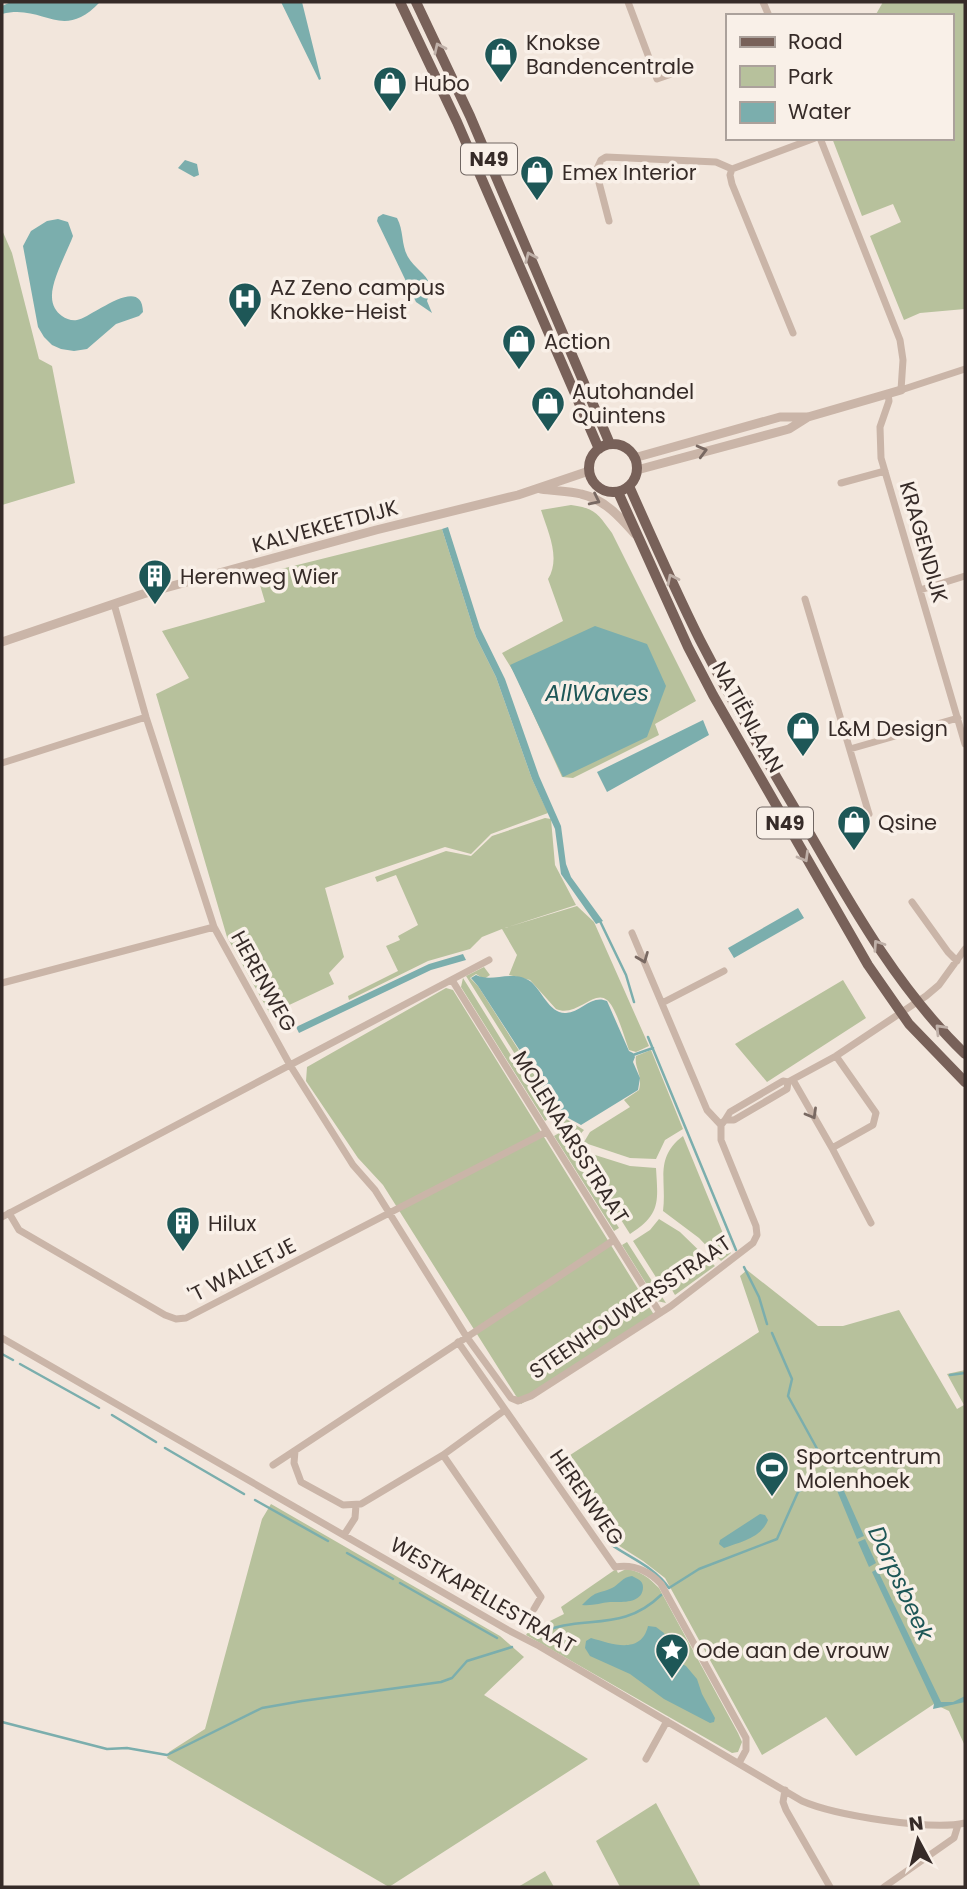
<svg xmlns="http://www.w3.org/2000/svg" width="967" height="1889" font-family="Poppins,sans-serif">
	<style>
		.green { fill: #b7c19c }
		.water { fill: #7baead }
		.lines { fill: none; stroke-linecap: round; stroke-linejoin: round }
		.stream { stroke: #7baead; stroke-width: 2.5 }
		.minor { stroke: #cab5a8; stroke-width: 7 }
		.tertiary { stroke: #cab5a8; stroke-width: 9 }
		.primary { stroke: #786159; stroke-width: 10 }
		.oneway { stroke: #bfb0a8 }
		.oneway2 { stroke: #796962 }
		.labels { text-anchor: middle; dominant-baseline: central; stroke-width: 7; stroke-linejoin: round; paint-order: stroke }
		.shield { fill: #f9f0e8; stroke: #706662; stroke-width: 2 }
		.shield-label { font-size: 19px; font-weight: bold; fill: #362b28 }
		.poi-label { font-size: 21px; fill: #362b28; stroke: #f9f0e8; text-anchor: start }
		.street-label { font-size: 21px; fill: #362b28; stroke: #f9f0e8 }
		.water-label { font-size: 23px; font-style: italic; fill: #1e5757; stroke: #f9f0e8 }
	</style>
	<rect width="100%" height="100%" fill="#f2e6dc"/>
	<!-- green -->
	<path class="green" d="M883,2H965V309L920,313L904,320L870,236L901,222L893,204L862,216L832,138H951V16H875Z
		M2,230L12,253L39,359L52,366L75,483L2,505Z
		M571,505C595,508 598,514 612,533L696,701L655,724L659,735L573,778L562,777L515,674L502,653L563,621L548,579C561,558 548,532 541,510Z
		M442,529L476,637L496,677L532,779L548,813L491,834L471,854L445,847L325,888L344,957L329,973L334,984L270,1014L227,937L156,694L189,678L162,631L265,602L257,575Z
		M545,818L551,819L555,865L576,905L505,928L577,906L594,922L649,1046L636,1052L629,1050C625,1039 616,1007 607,1000C594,989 576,1018 556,1009L530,980L509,975L517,955L502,929L482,937L470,949L428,961L349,1000L348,996L398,971L386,946L400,940L398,936L418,925L396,875L377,882L375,877L446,851L471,856L492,836Z
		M484,967L490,975L484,979L476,974L470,978L478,986L560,1115L584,1130L574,1141L568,1139L466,976Z
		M463,978L550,1118L545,1121L461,987Z
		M843,980L866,1018L767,1082L735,1044Z
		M446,988L453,990L656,1318L521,1404L383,1185L358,1158L306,1081L307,1067Z
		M651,1050L683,1129L665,1140L656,1159L630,1158L585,1143L584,1142L590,1132L630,1107L624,1100L639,1090C643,1073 634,1069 636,1056Z
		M559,1133L619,1228L614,1231L554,1136Z
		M683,1136L731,1253L721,1261L699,1238L663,1211C667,1180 654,1158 683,1136Z
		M576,1149L630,1166L656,1168C658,1202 661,1214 630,1234Z
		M659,1219L680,1232L715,1266L675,1295L672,1290L666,1293L633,1241L650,1230Z
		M627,1242L666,1303L657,1301L622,1245Z
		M747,1270L818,1326H843L899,1310L957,1409L964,1405L947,1374L965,1370V1746L949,1711L934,1704L856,1756L826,1717L762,1755L665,1578L643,1561L602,1535L556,1461L564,1459L759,1332L740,1276Z
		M271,1504L500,1636L524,1657L484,1695L588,1759L389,1887L167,1758L169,1752L205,1729L262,1519Z
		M616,1569L618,1573L626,1569C641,1571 649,1578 659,1588L738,1733L742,1742L738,1752L732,1753L526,1635L528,1632L564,1614L561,1607Z
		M656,1803L701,1887H620L596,1841Z
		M545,1871L554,1887H518Z"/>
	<!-- water -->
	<path class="water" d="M11,2H100C61,43 44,3 2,14V6Z
		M281,2H302L321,79L319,80Z
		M185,160L197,164L199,175L194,177L178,168Z
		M383,214L397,218C404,231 401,245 408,257C414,268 426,273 430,285C433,291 429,294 427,301L432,313L416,302L377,221L378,217Z
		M58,219L68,222L73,236C67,252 51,281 52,297C52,305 56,312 62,316C66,319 72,321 77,320C90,319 142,273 143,312L139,316L116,324L87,349L74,351L61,349L52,345L44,337L38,327L23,246L31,231L47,221Z
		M448,527L480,628L505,679L539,776L561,826L566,864L571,877L603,921L596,924L561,874L555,829L532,779L496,677L476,637L442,529Z
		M595,626L647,644L666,686L647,737L563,777L510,665Z
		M703,720L709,735L607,792L597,772Z
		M798,908L804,918L734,958L728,948Z
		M463,954L466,960L431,970L299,1033L296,1027L429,964Z
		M476,975C492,983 513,969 530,981C542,990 549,1014 566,1013C581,1012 592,994 607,1001L629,1051L633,1053L635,1057L633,1062L640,1078L638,1090L581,1125L561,1114L478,986L471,978Z
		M836,1473L864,1536L857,1539L831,1476Z
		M760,1514L765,1515L768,1520C761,1538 740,1542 724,1548L719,1544L720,1540Z
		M865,1539L876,1563L869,1567L858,1542Z
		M877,1569L941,1702H953L965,1696V1702L933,1709L934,1704L872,1572Z
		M632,1576C637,1579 643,1580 643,1587C643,1604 621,1602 610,1602C600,1603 593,1606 582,1605C597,1590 595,1595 612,1588C620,1584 622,1577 632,1576Z
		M648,1626L656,1627L664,1633L677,1661L686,1666L697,1679L702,1694L715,1718L714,1722L710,1723L664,1699L630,1674L590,1656L585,1648L586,1641L591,1638C612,1644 641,1655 648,1626Z"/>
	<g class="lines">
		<!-- stream -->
		<path class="stream" d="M599,919L626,975L634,1002
			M648,1037L736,1250
			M633,1055L653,1048
			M744,1267L759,1297L767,1324
			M772,1333L792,1379L788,1396L826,1465
			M2,1354L13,1360
			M20,1364L99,1408
			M950,1375L965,1373
			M112,1415L156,1442
			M165,1448L244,1494
			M255,1500L328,1541
			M606,1541C627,1557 653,1565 669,1588L699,1569L777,1539L798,1492L817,1480
			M347,1553L393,1579
			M400,1583L497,1638
			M536,1635C581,1612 620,1635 661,1595
			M2,1722L107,1749L127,1748L167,1755L262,1708L302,1701L441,1682L452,1678L467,1661L512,1647"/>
		<!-- minor -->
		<path class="minor" d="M628,2L657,79L680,71
			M763,2L769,16
			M820,138L900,340L903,360L901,390L965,369
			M732,169L730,175L732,184L793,333
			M609,221L596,171L601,160L606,157L716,162L732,169L815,138
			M888,394L889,401L880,427L881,458L965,744
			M841,483L885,471
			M920,590L965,576
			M805,599L869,814
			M114,604L146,717L214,927L290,1065L353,1165L375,1190L466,1336L511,1398L518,1401L531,1396L671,1306L753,1243L757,1235L756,1226L721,1140V1125L725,1120H734L787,1089L788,1082
			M850,749L958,718
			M2,763L146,717
			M912,902L948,952L957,961
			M632,933L707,1110L721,1125
			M452,980L660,1313
			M2,983L214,927
			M662,1003L724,971
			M836,1056L876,1113L873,1125L832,1148L871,1223
			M793,1080L832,1148
			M725,1120L730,1112L783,1081L788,1082L836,1056L926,996L939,985L965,949
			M9,1213L19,1230L165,1315L176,1319L186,1318L546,1132
			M2,1217L489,960
			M2,1338L508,1630L539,1646L802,1801C834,1815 931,1831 965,1823
			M458,1342L615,1567C633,1564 649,1571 661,1584L746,1738V1750L739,1763
			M295,1451L294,1463L301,1482L343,1505L361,1504L443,1455L541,1597L534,1609
			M443,1455L505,1410
			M273,1465L614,1240
			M344,1535L355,1518L356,1505
			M646,1759L667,1721
			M785,1790L783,1802L786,1810L830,1887
			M884,1887L954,1838L958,1825"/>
		<!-- tertiary -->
		<path class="tertiary" d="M634,458L780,417H807
			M637,470L789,429L808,417L901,390
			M541,489C554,491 569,491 581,494C604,499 620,517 635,534
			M2,642L143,594L376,530L518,495L589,471"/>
		<!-- primary -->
		<path class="primary" d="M400,2L457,122L599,449
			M416,2L470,116L610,444
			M589 468a24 24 0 1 1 48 0a24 24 0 1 1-48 0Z
			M629,486C652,538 675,590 700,640C734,706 772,770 810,834C855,912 900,991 965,1054
			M618,492L688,647L713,695L868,965L909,1024L965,1082"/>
	</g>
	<!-- one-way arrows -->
	<defs><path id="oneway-chevron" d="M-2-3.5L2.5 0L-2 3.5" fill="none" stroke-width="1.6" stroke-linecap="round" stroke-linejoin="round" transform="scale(1.75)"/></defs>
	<g class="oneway">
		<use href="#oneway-chevron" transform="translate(439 48) rotate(-115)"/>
		<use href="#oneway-chevron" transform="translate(530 257) rotate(-113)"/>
		<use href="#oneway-chevron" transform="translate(672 579) rotate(-116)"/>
		<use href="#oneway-chevron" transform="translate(804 857) rotate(60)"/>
		<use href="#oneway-chevron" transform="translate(878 945) rotate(-124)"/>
		<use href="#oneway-chevron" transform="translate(940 1029) rotate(-134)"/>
	</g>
	<g class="oneway2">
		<use href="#oneway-chevron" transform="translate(702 451) rotate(-15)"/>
		<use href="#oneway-chevron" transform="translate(595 500) rotate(26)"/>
		<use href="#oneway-chevron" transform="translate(643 958) rotate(68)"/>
		<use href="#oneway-chevron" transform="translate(812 1114) rotate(60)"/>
	</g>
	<!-- icons -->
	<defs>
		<g id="shop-pin" transform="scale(1.75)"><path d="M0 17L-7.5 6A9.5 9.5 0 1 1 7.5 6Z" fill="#1e5757" stroke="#f9f0e8"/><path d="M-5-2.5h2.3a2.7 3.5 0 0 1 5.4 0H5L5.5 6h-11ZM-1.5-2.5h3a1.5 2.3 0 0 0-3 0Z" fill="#fff"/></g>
		<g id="hospital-pin" transform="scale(1.75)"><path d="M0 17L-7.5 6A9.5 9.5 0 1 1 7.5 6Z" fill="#1e5757" stroke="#f9f0e8"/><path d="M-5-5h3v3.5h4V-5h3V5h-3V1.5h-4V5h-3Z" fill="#fff"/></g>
		<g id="building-pin" transform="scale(1.75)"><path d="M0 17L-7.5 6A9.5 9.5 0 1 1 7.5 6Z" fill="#1e5757" stroke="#f9f0e8"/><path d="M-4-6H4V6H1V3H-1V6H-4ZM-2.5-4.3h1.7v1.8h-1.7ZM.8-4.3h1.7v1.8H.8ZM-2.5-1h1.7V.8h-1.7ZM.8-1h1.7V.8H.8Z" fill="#fff"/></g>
		<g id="stadium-pin" transform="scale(1.75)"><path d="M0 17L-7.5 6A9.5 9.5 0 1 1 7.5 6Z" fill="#1e5757" stroke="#f9f0e8"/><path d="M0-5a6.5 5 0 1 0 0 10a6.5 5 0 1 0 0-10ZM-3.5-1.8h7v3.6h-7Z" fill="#fff"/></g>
		<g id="sight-pin" transform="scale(1.75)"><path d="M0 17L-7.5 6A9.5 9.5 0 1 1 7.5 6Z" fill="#1e5757" stroke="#f9f0e8"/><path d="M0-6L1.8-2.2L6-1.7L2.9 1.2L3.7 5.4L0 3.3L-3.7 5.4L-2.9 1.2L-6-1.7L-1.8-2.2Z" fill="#fff"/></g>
	</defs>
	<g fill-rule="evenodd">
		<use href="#shop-pin" x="501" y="54"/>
		<use href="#shop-pin" x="390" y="83"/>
		<use href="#shop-pin" x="537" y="172"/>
		<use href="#hospital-pin" x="245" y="299"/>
		<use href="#shop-pin" x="519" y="341"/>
		<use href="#shop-pin" x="548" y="403"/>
		<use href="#building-pin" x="155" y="576"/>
		<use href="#shop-pin" x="803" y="728"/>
		<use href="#shop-pin" x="854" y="822"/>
		<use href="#building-pin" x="183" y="1223"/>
		<use href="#stadium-pin" x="772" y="1468"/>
		<use href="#sight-pin" x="672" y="1650"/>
	</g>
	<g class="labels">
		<!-- shield labels -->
		<g class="shield">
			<rect x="461" y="143.5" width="56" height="31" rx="5"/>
			<rect x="757" y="807.5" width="56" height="31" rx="5"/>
		</g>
		<g class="shield-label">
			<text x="489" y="159">N49</text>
			<text x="785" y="823">N49</text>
		</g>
		<!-- poi labels -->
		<g class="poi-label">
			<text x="526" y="42">Knokse<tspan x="526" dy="24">Bandencentrale</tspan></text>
			<text x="414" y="83">Hubo</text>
			<text x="562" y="172">Emex Interior</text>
			<text x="270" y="287">AZ Zeno campus<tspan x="270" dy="24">Knokke-Heist</tspan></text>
			<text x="544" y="341">Action</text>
			<text x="572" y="391">Autohandel<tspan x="572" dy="24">Quintens</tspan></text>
			<text x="180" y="576">Herenweg Wier</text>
			<text x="828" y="728">L&amp;M Design</text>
			<text x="878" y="822">Qsine</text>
			<text x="208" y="1223">Hilux</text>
			<text x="796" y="1456">Sportcentrum<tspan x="796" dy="24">Molenhoek</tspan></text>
			<text x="696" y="1650">Ode aan de vrouw</text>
		</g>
		<!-- street labels -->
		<g class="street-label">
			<text transform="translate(325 526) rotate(-15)">KALVEKEETDIJK</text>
			<text transform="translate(924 542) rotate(74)">KRAGENDIJK</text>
			<text transform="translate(748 717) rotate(61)">NATIËNLAAN</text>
			<text transform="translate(264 981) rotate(61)">HERENWEG</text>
			<text transform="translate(571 1137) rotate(58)">MOLENAARSSTRAAT</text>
			<text transform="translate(242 1270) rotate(-27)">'T WALLETJE</text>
			<text transform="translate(630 1307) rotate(-34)">STEENHOUWERSSTRAAT</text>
			<text transform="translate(587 1497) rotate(55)">HERENWEG</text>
			<text transform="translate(483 1595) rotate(30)">WESTKAPELLESTRAAT</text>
		</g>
		<!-- water labels -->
		<g class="water-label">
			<text x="597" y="693">AllWaves</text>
			<text transform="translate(901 1583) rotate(65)">Dorpsbeek</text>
		</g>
	</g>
	<!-- border -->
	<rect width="967" height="1889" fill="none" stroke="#362b28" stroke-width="7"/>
	<!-- legend -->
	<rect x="726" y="14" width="228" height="126" fill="#f9f0e8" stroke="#aba19b" stroke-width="2"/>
	<rect x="740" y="37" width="35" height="10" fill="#786159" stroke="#aba19b" stroke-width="2"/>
	<text x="788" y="49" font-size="21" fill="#362b28">Road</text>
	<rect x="740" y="66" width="35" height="21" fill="#b7c19c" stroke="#aba19b" stroke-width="2"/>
	<text x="788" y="84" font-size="21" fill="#362b28">Park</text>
	<rect x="740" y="102" width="35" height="21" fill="#7baead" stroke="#aba19b" stroke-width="2"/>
	<text x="788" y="119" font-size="21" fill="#362b28">Water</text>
	<!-- north arrow -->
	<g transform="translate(918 1840) rotate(353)" stroke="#f9f0e8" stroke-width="5" paint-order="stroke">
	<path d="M0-5L12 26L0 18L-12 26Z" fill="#362b28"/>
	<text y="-10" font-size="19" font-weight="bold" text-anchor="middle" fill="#362b28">N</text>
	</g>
</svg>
